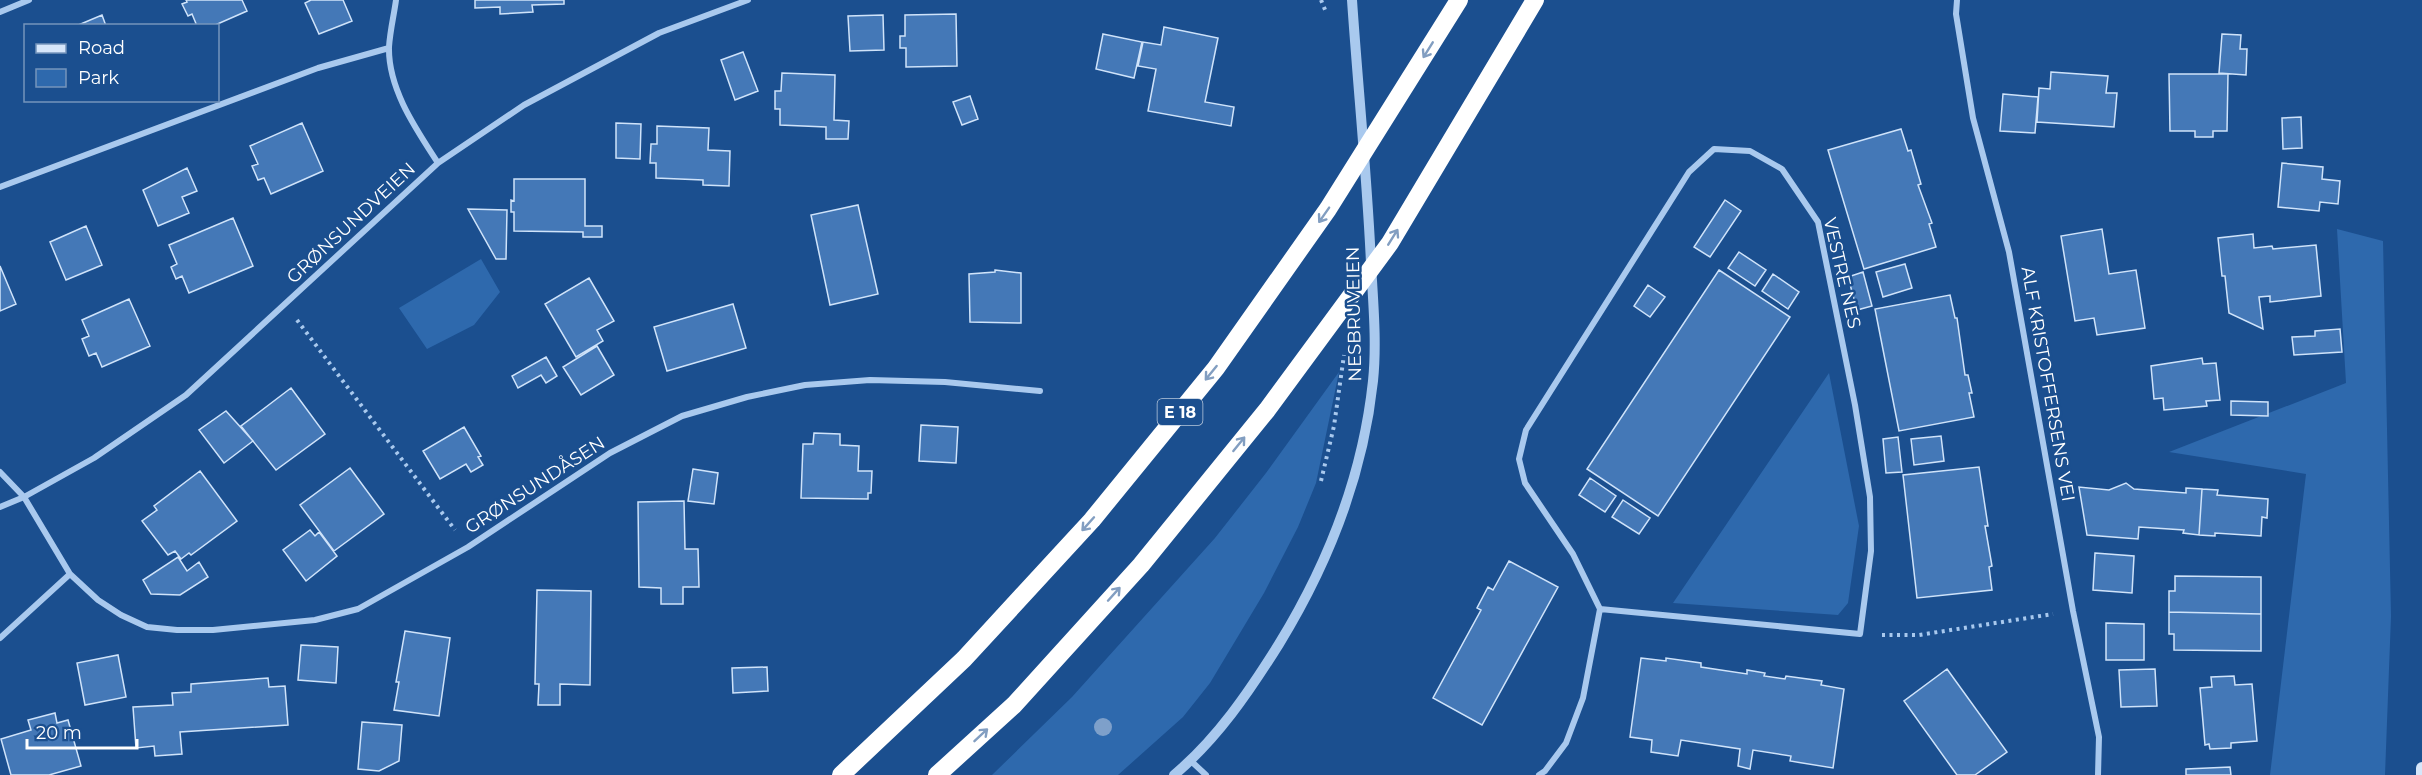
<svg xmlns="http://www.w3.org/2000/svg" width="2422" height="775" font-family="Montserrat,sans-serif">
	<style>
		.green { fill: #2e69ad }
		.building { fill: #4478b7; stroke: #cfe3fa; stroke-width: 1.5 }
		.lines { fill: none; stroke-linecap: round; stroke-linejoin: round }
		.path { stroke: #a9c9ee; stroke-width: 4; stroke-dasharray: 3 4.5; stroke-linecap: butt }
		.minor { stroke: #a9c9ee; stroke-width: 6 }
		.tertiary { stroke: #a9c9ee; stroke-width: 10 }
		.secondary { stroke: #d6e6fa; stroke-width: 12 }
		.motorway { stroke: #fff; stroke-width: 18 }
		.tree { fill: #7ea0ca }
		.oneway { stroke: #829ec1 }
		.labels { text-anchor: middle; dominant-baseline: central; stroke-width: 5; stroke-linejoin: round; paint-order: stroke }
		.shield { fill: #1b4f8f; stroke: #bbcadd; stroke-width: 1.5 }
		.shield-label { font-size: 16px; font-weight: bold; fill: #fff }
		.street-label { font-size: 18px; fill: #fff; stroke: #1b4f8f }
	</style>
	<rect width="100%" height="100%" fill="#1b4f8f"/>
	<!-- green -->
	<path class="green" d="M2337,229L2383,241L2391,616L2385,775H2270L2306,474L2169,452L2346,383Z
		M481,259L500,292L474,325L427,349L399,308Z
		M1339,372L1316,483L1298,527L1264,593L1210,683L1183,717L1118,775H992L1072,697L1215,538L1266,473Z
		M1829,373L1859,526L1848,603L1838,615L1673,603Z"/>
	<!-- building -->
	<path class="building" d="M186,0H242L247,11L213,26H197L192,14L188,16L182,4L187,2Z
		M311,0H343L352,21L319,34L305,3Z
		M475,0H564V4L532,5L533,12L500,14V7L475,8Z
		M956,14L957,66L906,67V48H900V36H905V15Z
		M102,15L106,26H76Z
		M883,15L884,50L850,51L848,16Z
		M1164,27L1218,38L1205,102L1234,107L1231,126L1148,111L1156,69L1138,66L1143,42L1161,45Z
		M1103,34L1142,42L1134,78L1096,69Z
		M2222,34L2241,35L2240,49H2247L2246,75L2219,73Z
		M743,52L758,91L735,100L721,60Z
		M2051,72L2108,76L2106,93H2117L2114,127L2037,122L2039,88L2050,89Z
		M782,73L835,75L834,120L849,121L848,139H826V127L780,125V109H775V91H781Z
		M2169,74H2228L2227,131H2213V137H2195V131H2170Z
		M2003,94L2038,97L2035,133L2000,131Z
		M970,96L978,119L962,125L953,102Z
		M2301,117L2302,148L2283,149L2282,118Z
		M302,123L323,171L271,194L264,178L258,180L252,166L258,164L250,146Z
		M616,123L641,124L640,159L616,158Z
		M657,126L709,128L708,150L730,151L729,186L703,185V180L656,178V163H650L651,144H657Z
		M1901,129L1908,151L1911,150L1921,184L1918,185L1932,223L1929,224L1936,247L1864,269L1828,150Z
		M2282,163L2323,167L2322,179L2340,181L2338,204L2320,202L2319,211L2278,207Z
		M187,168L197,191L182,197L189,213L158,226L143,190Z
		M514,179H585V226H602V237H583V232L514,231V212H511V200L514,201Z
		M1725,200L1741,211L1710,257L1694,247Z
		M858,205L878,294L830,305L811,215Z
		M468,209L507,210L506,259H496Z
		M233,218L253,266L189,293L182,276L176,279L171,267L177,264L169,245Z
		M86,226L102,265L66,280L50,242Z
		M2102,229L2109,274L2136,270L2145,328L2097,335L2094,318L2075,321L2061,236Z
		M2253,234L2254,248L2272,246L2273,249L2316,245L2321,296L2270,302V296L2259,297L2263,329L2229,313L2225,276H2222L2218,238Z
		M1739,252L1766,270L1755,286L1728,268Z
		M1905,264L1912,288L1883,297L1876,272Z
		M0,266L16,304L0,311Z
		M995,270L1021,273V323L970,322L969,274L995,272Z
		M1719,270L1790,317L1658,516L1587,469Z
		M1863,272L1872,306L1857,310L1848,277Z
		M1773,274L1799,292L1788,309L1762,291Z
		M589,278L614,321L597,330L603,341L576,357L545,304Z
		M1648,285L1665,297L1650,317L1634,306Z
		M1950,295L1955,318H1957L1965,375H1968L1972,393H1969L1974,417L1899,431L1875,309Z
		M129,299L150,346L102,367L96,353L89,356L82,339L89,336L82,320Z
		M733,304L746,348L667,371L654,327Z
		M2340,329L2342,352L2294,355L2292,337L2315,336V331Z
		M597,346L614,375L581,395L563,367Z
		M546,357L557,376L546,383L541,375L518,388L512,376Z
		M2202,358L2203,364L2216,363L2220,400L2206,401L2207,406L2164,410L2163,398L2154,399L2151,366Z
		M291,388L325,434L276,470L241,426Z
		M2231,401L2268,402V416L2231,415Z
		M226,411L253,441L224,463L199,430Z
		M921,425L958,427L956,463L919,461Z
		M464,427L481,456L478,457L483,465L471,472L466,464L440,479L423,451Z
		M814,433L840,434V445L859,446L858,471H872L871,493H868V499L801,498L803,444H813Z
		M1941,436L1944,461L1914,465L1911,439Z
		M1898,437L1902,472L1886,473L1883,439Z
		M1979,467L1988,526H1985L1992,566L1989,567L1992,590L1917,598L1903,475Z
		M350,468L384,514L334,551L300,505Z
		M693,469L718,473L714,504L688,501Z
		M200,471L237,521L191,555L189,553L181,559L175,551L168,555L142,521L157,510L154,506Z
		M1590,478L1616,496L1605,512L1579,495Z
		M2126,483L2134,489L2186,493V488L2202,489L2199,535L2183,533L2184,530L2139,527L2138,539L2087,535L2079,487L2109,490Z
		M2202,489L2218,490L2217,495L2268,499L2267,518L2262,517L2261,536L2215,533V536L2199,535Z
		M1623,500L1650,518L1639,534L1612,517Z
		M684,501L685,549H698L699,587H683V604H661V588L639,587L638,502Z
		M310,530L315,536L319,532L337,556L306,581L283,550Z
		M2095,553L2134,556L2132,593L2093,590Z
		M178,557L187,571L199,562L208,577L180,595L151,594L143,580Z
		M1509,561L1558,587L1482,725L1433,698L1481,610L1477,608L1488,587L1493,590Z
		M2175,576L2261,577V614L2169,612V591H2175Z
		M537,590L591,591L590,685L560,684V705H538L539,684H535Z
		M2169,612L2261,614V651L2174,650V634H2169Z
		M2106,623L2144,624V660H2106Z
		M405,631L450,638L439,716L394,710L399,682H396Z
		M301,645L338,647L336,683L298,680Z
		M118,655L126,697L85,705L77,663Z
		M1641,658L1666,661V658L1701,663V667L1747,674V670L1765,673L1764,676L1785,679L1786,676L1822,681L1821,685L1844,689L1833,768L1790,761L1791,756L1753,750L1750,769L1738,766L1740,749L1681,740L1678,756L1651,752L1652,740L1630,737Z
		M767,667L768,691L733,693L732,668Z
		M1947,669L2007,752L1975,775H1957L1904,701Z
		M2155,669L2157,706L2121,707L2119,670Z
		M2234,676L2235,685L2252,684L2257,741L2231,743V748L2210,749L2209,744L2205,745L2200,688L2212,687L2211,677Z
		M268,678L269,687L285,686L288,725L180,732L182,754L155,756L154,746L136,748L133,707L173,705L172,693L191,692V684Z
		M55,713L57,723L68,720L81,766L49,775H11L1,739L31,730L28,720Z
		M362,722L402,725L399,761L379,771L358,769Z
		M2230,767L2231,775H2186V769Z"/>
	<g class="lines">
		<!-- path -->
		<path class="path" d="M1321,0L1326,12
			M297,320L455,530
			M1321,481L1334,426L1344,355
			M1882,635H1919L2053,614"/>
		<!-- minor -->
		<path class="minor" d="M396,0C394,15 390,31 389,47C388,89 416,129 438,163
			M1957,0L1956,14L1973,118L2009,252L2073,611L2099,737L2098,775
			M0,12L29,0
			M0,187L318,68L389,48
			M0,472L24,497L70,574L98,600L121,615L147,627L177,630H213L315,620L358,609L468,547L610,453L682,416L747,397L805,385L870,380L945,382L1040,391
			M0,507L24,497L94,458L186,395L438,163L524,105L659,33L748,0
			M0,638L70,574
			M1191,761L1206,775
			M1539,775L1545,771L1566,743L1583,698L1600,609L1573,554L1525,483L1519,459L1526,430L1689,172L1714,149L1750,151L1782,169L1818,222L1855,405L1870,497L1871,551L1860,634L1600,609"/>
		<!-- tertiary -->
		<path class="tertiary" d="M1174,775C1217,739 1249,692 1279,644C1328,564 1363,475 1373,381C1377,342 1373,302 1371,263C1367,175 1358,88 1352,0"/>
		<!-- secondary -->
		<path class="secondary" d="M2422,775V768"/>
		<!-- motorway -->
		<path class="motorway" d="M841,775L964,659L1092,520L1216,368L1328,209L1459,0
			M937,775L1014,705L1141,565L1267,410L1390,243L1535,0"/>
	</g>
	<!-- trees -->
	<circle class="tree" cx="1103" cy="727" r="9"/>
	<!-- one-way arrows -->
	<defs><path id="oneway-shaft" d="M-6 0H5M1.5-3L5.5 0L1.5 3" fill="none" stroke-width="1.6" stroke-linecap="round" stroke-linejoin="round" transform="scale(1.5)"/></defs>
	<g class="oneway">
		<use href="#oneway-shaft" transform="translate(1428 50) rotate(122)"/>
		<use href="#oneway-shaft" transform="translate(1324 215) rotate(125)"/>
		<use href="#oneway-shaft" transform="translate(1393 237) rotate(-58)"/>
		<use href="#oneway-shaft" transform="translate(1211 373) rotate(129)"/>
		<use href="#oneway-shaft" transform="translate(1239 444) rotate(-51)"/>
		<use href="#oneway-shaft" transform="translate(1088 524) rotate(132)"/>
		<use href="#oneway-shaft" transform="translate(1114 594) rotate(-48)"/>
		<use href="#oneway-shaft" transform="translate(981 735) rotate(-43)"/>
	</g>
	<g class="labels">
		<!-- shield labels -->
		<rect class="shield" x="1157.5" y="399" width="45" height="26" rx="4.5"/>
		<g class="shield-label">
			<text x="1180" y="412">E 18</text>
		</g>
		<!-- street labels -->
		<g class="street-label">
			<text transform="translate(351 223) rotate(-43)">GRØNSUNDVEIEN</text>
			<text transform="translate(1842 273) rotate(77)">VESTRE NES</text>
			<text transform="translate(1354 314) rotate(-91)">NESBRUVEIEN</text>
			<text transform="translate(2048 384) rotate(80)">ALF KRISTOFFERSENS VEI</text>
			<text transform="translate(535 485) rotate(-33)">GRØNSUNDÅSEN</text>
		</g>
	</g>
	<!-- legend -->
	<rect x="24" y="24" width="195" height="78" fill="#1b4f8f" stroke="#7695bc" stroke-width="1.5"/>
	<rect x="36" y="44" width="30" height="9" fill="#d6e6fa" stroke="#7695bc" stroke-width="1.5"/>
	<text x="78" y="54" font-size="18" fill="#ffffff">Road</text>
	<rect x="36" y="69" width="30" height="18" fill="#2e69ad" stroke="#7695bc" stroke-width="1.5"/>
	<text x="78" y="84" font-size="18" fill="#ffffff">Park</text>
	<!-- scale -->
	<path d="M27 739v9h110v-9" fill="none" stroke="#ffffff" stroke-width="3"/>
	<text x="36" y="739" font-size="18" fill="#ffffff" stroke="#1b4f8f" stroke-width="4.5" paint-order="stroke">20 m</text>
</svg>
